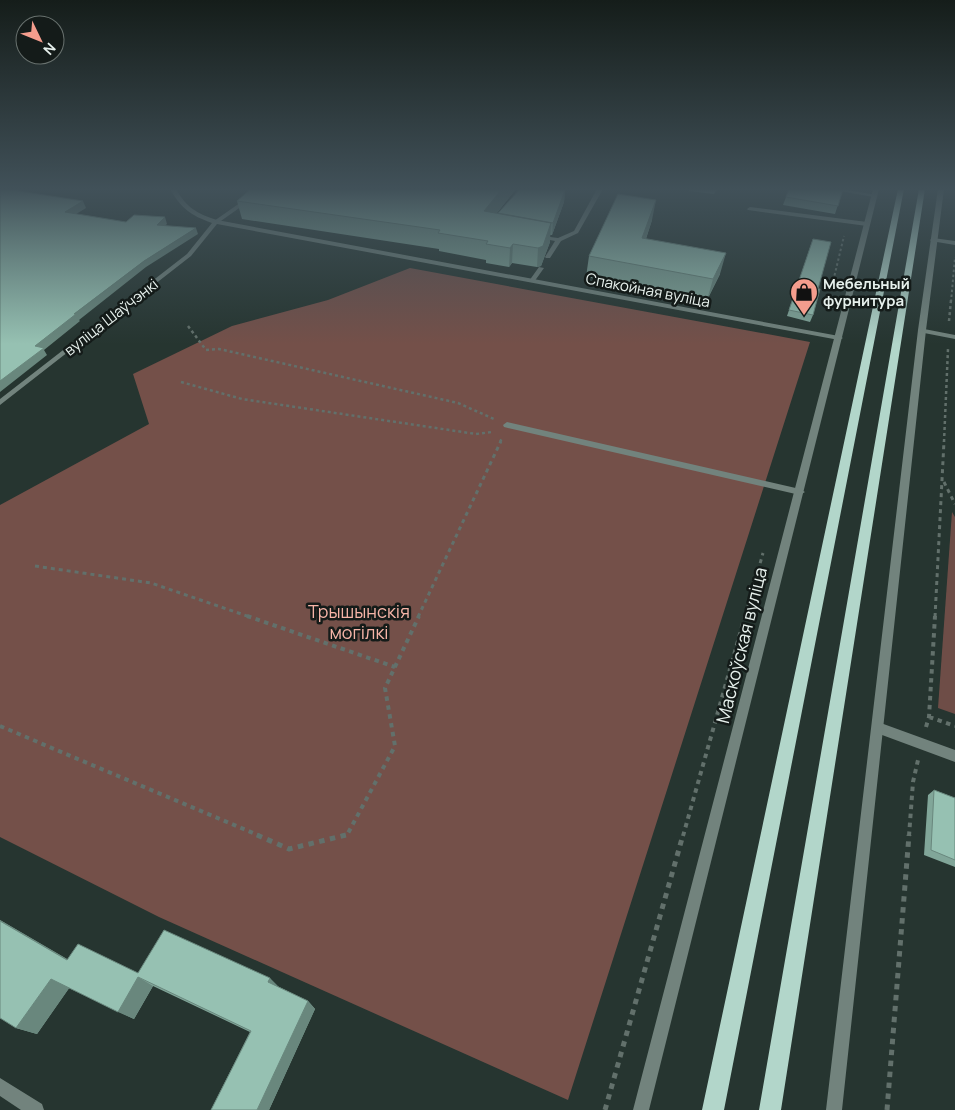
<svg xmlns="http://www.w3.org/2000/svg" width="955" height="1110" font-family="Manrope,sans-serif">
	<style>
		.green { fill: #6e4d47 }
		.forest { fill: #745049 }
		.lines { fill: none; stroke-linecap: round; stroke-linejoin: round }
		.path-far4 { stroke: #62706b; stroke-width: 2; stroke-dasharray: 2.5 2.5; stroke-linecap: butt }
		.path-far3 { stroke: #62706b; stroke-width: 2.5; stroke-dasharray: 3 3; stroke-linecap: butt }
		.path-far2 { stroke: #62706b; stroke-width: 3; stroke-dasharray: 4 4; stroke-linecap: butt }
		.path-far1 { stroke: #62706b; stroke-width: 4; stroke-dasharray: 4.5 4.5; stroke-linecap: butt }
		.path { stroke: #62706b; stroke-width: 5; stroke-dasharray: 5.5 5.5; stroke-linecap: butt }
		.service { fill: #72837d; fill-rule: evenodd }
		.minor { fill: #72837d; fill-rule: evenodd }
		.tertiary { fill: #72837d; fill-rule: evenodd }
		.primary { fill: #b2d6ca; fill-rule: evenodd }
		.wall { fill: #81a699 }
		.shaded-wall { fill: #69877d }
		.building { fill: #96c1b2; stroke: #69877d }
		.labels { text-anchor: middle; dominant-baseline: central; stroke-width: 5; stroke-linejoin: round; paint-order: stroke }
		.far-poi-label { font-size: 15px; font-weight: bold; fill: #e7f1ed; stroke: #141b19; text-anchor: start }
		.far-street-label { font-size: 15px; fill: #e7f1ed; stroke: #141b19 }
		.park-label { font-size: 18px; fill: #f7b5a8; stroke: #141b19 }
		.street-label { font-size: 18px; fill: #e7f1ed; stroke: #141b19 }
	</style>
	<rect width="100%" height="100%" fill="#263530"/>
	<!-- green -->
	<path class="green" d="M952,512L955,517V714L938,708Z"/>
	<!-- forest -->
	<path class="forest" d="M410,268L810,342L568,1100L159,917L0,837V505L149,424L133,374L232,326L328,300Z"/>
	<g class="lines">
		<!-- path-far4 -->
		<path class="path-far4" d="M831,290L844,236
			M951,302L955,257"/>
		<!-- path-far3 -->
		<path class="path-far3" d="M949,321L951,300
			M188,326L206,350L219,349L458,403L494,419
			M181,382L242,399L476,434L492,432
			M500,442L502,438
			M944,442L948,349"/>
		<!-- path-far2 -->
		<path class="path-far2" d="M944,482L955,504
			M35,566L151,583L250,617
			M418,617L501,441
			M745,617L763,553
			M935,617L944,441"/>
		<!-- path-far1 -->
		<path class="path-far1" d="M247,616L395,667
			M929,717L955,726
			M0,726L260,836
			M926,727L929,717L935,616
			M341,836L347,835L395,746L385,688L419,616
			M683,836L745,616
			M909,836L913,782L918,760"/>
		<!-- path -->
		<path class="path" d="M257,835L289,849L346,835
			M605,1110L683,835
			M887,1110L909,835"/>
		<!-- service -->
		<path class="service" d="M597,189H603L578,233L561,241L550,258H546L545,257L555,241L535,237V235L558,238L574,231Z
			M247,198L252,199L218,223H214V221Z
			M750,207L867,222L870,224L867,226L748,210L747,209Z
			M539,267L544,268L534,282H530L529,281Z
			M507,422L800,489L805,492L800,495L504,427L503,425Z"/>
		<!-- minor -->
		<path class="minor" d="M170,189H176C187,208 196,213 217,220L839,336L843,338L839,340L217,224L191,256L0,405V399L187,254L212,223C190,215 182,209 170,189Z
			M828,189H841L877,195L874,197Z
			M933,238L955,241V245L931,241L930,240Z
			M919,328L955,335V339L919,332Z
			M878,722L955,750V762L874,732L872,728L874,724Z
			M0,1078L42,1104L44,1110H21L0,1096Z"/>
		<!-- tertiary -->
		<path class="tertiary" d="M873,189H879L649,1110H633Z
			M938,189H944L926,330L842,1110H826L918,330Z"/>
		<!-- primary -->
		<path class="primary" d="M898,189H904L724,1110H702Z
			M919,189H925L781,1110H759Z"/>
	</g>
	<!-- wall -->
	<path class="wall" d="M251,189H516L497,213H498L565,190L564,202L552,235H550V242L541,266L537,267L512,263L509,267L486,263V260L439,251V249L242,219L237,201Z
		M690,189H717L714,194L689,191Z
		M789,189H843L835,214L783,205Z
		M652,220L646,239L720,274L707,300L586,277L589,256Z
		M813,239L818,289L813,315L810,322L787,316Z
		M934,790L955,798V867L924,855L928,795Z
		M0,920L67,959L138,973L279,987L308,1001L315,1009L269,1110H211L250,1032L153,986L134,1019L69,988L37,1034L16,1028Z"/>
	<!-- shaded-wall -->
	<path class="shaded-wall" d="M502,189H516L484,229V211Z
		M565,190L564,202L552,235L553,223Z
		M656,200L652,220L639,259L642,238Z
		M83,201L86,208L68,219L65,212Z
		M165,217L167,224L159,231L157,225Z
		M551,223L550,242L541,266L537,267L538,248Z
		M196,228L198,234L146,267L79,320L80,321L44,350L47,355L0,392V381L35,346L74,314L144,261Z
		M513,244L512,263L509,267L510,248Z
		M726,253L720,274L707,300L713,279Z
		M0,920L84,969L67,960L0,921Z
		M138,977L153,986L134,1019L118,1012Z
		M270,978L279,987L277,990L268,982Z
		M51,979L70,987L37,1034L16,1028Z
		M308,1001L315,1009L269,1110H257Z"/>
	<!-- building -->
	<path class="building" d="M0,189H6L83,201L65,212L126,222L134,215L165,217L157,225L196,228L144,261L74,314H76L35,346L44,348L0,381Z
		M251,189H502L484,211L551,223L543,246L538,248L513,244L510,248L486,244L488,241L438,233L440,230L237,201Z
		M520,189H551L565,190L553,223L498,213Z
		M789,189H843L838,206L786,197Z
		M618,194L656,200L642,238L726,253L713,279L589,256Z
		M813,239L831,242L818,289H820L813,315L789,310Z
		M934,790L955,798V860L931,850Z
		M0,921L67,960L78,944L138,973L164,930L270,978L268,982L308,1001L257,1110H211L251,1031L138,977L118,1012L51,979L16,1028L0,1018Z"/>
	<!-- sky -->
	<linearGradient id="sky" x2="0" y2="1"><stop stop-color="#151d1a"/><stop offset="0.55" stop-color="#415159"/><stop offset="1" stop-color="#415159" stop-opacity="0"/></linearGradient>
	<rect width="955" height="344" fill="url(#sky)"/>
	<!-- icons -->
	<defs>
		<g id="shop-pin" transform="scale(1.4375)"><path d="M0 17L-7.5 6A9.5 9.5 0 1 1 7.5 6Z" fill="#f49d8d" stroke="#141b19"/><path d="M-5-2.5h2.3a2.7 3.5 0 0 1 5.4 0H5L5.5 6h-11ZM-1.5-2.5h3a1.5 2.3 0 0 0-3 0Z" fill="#111"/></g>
	</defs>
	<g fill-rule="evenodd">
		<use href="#shop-pin" x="804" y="292"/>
	</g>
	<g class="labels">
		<!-- far-poi labels -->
		<g class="far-poi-label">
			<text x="823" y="283">Мебельный<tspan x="823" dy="17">фурнитура</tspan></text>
		</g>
		<!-- far-street labels -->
		<g class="far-street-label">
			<text transform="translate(648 290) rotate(11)">Спакойная вуліца</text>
			<text transform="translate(111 317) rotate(-38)">вуліца Шаўчэнкі</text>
		</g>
		<!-- park labels -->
		<g class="park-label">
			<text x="359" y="611">Трышынскія<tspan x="359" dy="21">могілкі</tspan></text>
		</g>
		<!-- street labels -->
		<g class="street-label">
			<text transform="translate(741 645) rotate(-76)">Маскоўская вуліца</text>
		</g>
	</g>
	<!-- north arrow -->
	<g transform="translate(40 40) rotate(133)"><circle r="24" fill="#141b19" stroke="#68716e"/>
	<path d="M0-4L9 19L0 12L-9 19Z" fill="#f49d8d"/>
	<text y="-8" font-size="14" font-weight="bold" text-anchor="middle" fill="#e7f1ed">N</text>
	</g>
</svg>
